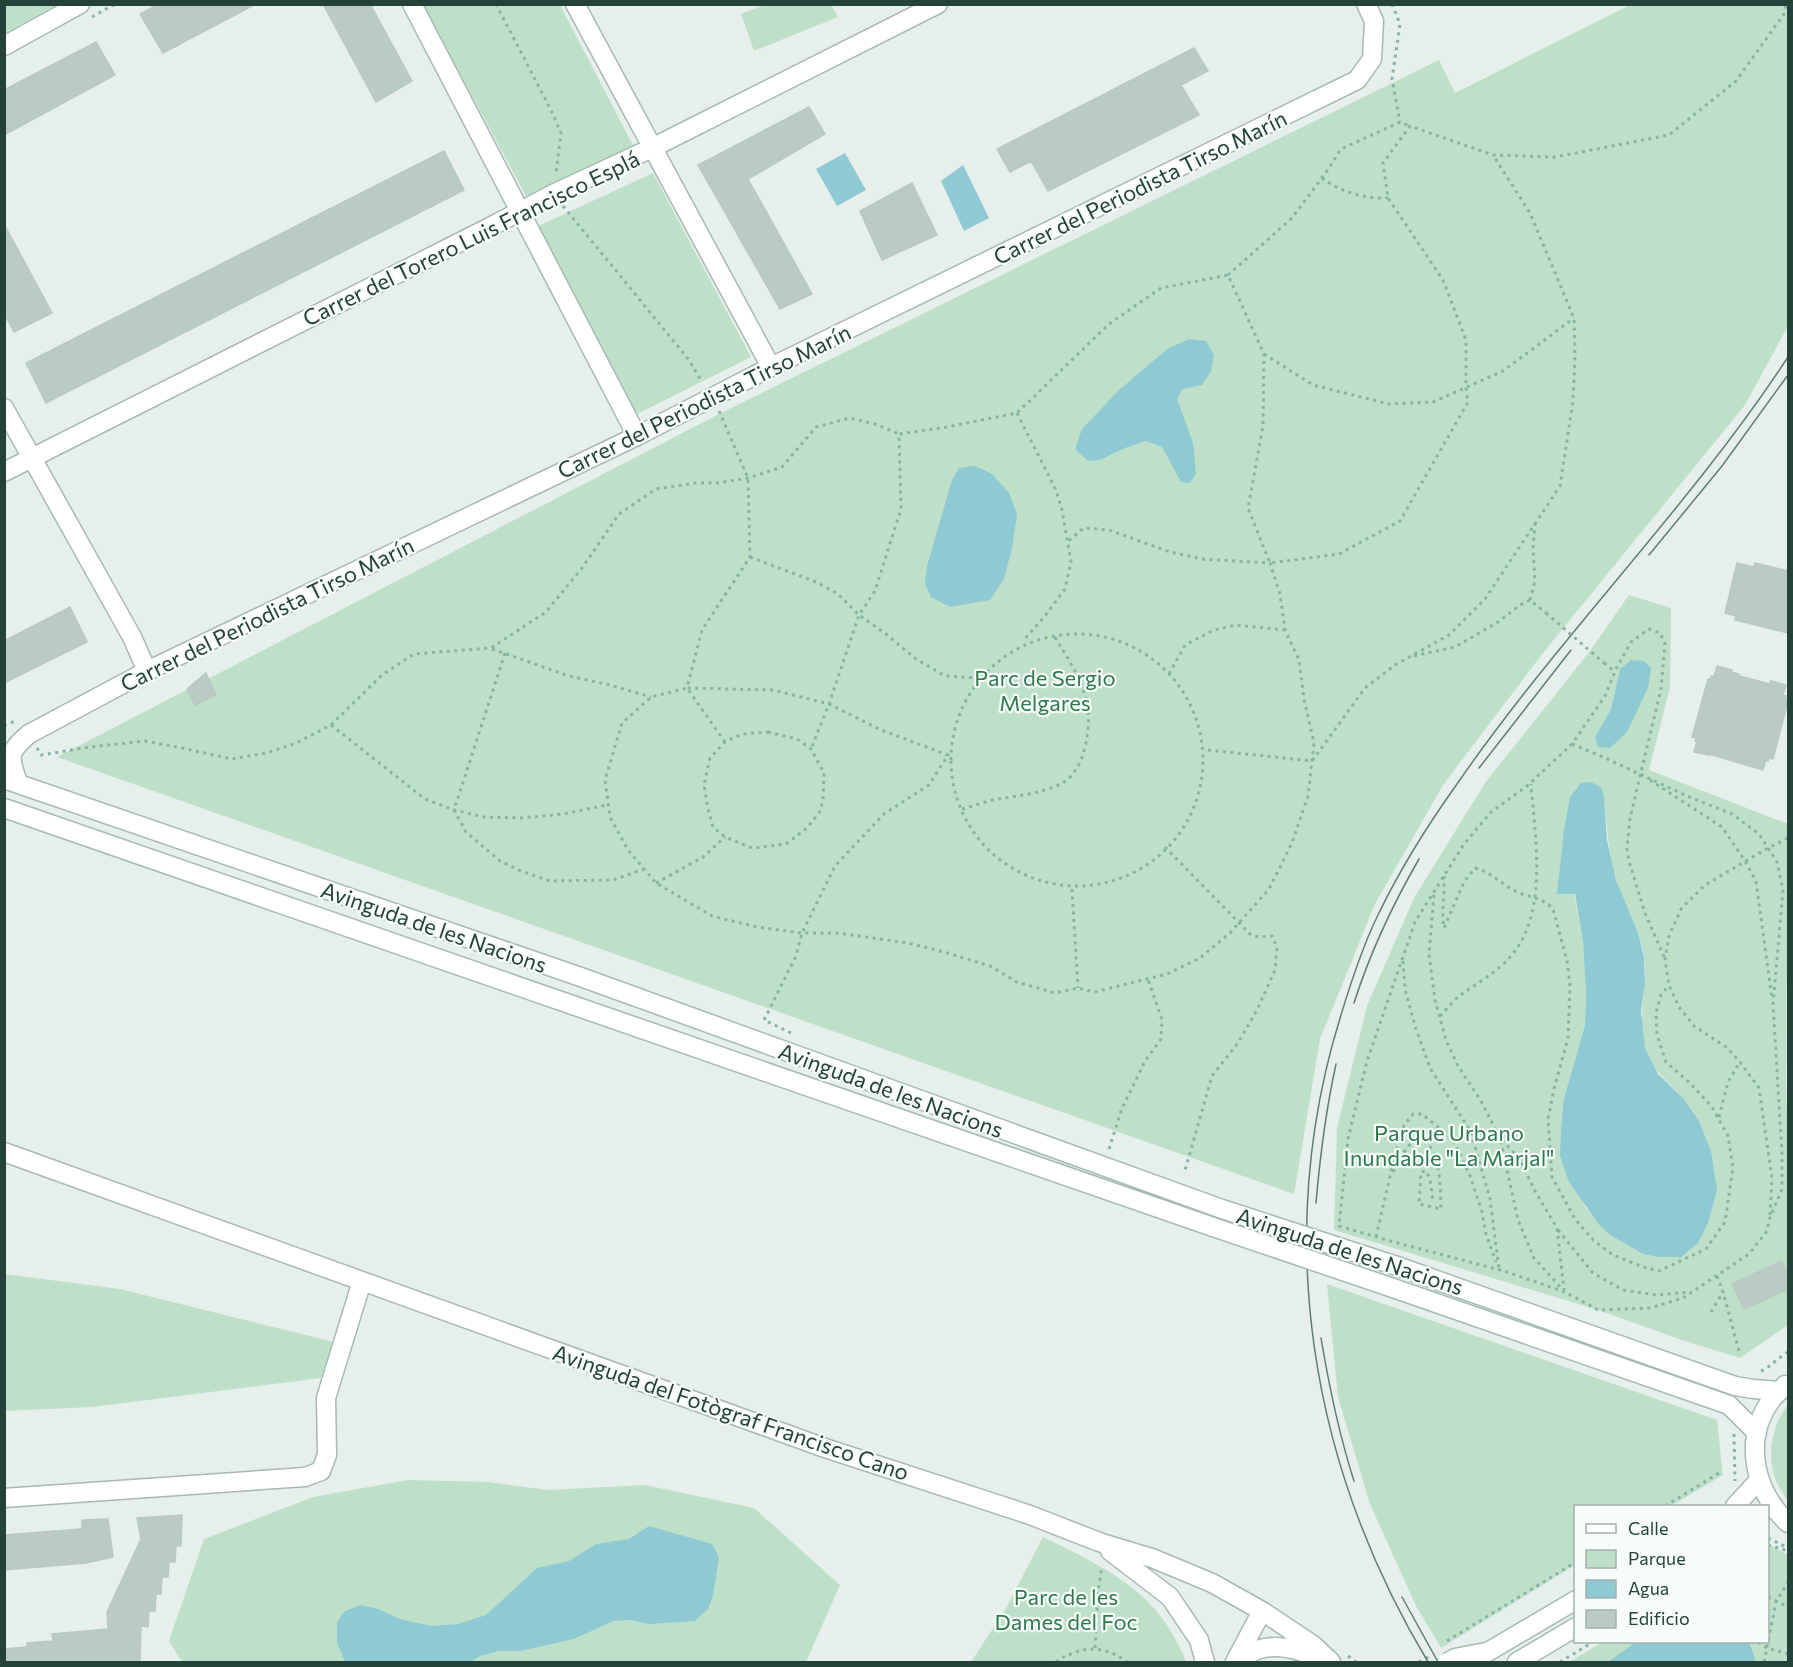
<svg xmlns="http://www.w3.org/2000/svg" width="1793" height="1667" font-family="Commissioner,sans-serif">
	<style>
		.green { fill: #bfe0c8; fill-rule: evenodd }
		.water { fill: #8ec9d4 }
		.building { fill: #bbcac4; stroke: #b8c9c2; stroke-width: 1.5 }
		.lines { fill: none; stroke-linecap: round; stroke-linejoin: round }
		.street-casing { stroke: #a8b8b2; stroke-width: 21 }
		.secondary-casing { stroke: #a4bbb3; stroke-width: 21 }
		.path { stroke: #86b3a5; stroke-width: 3; stroke-dasharray: 3 4.5; stroke-linecap: butt }
		.street { stroke: #fff; stroke-width: 18 }
		.secondary { stroke: #fff; stroke-width: 18 }
		.tram { stroke: #5f7d75; stroke-width: 1.5 }
		.street-bridge-casing { stroke: #a8b8b2; stroke-width: 21; stroke-linecap: butt }
		.secondary-bridge-casing { stroke: #a4bbb3; stroke-width: 21; stroke-linecap: butt }
		.path-bridge { stroke: #86b3a5; stroke-width: 3; stroke-dasharray: 3 4.5; stroke-linecap: butt }
		.street-bridge { stroke: #fff; stroke-width: 18 }
		.secondary-bridge { stroke: #fff; stroke-width: 18 }
		.labels { text-anchor: middle; dominant-baseline: central; stroke-width: 4.5; stroke-linejoin: round; paint-order: stroke }
		.street-label { font-size: 22px; fill: #24423a; stroke: #f7fbf9 }
		.park-label { font-size: 22px; fill: #2d7a4b; stroke: #f7fbf9 }
	</style>
	<rect width="100%" height="100%" fill="#e6efeb"/>
	<!-- green -->
	<path class="green" d="M5,4H56V5L5,33Z
		M831,4L838,17L754,51L741,14L764,5Z
		M423,5H560L634,147L526,196Z
		M1630,5H1788V326L1745,405L1543,653L1443,785L1375,904L1320,1039L1294,1194L57,757L721,413L1439,60L1455,93Z
		M653,173L751,357L635,415L534,228Z
		M1629,595L1671,608L1670,687L1649,770L1788,824L1786,1080L1788,1148V1325L1740,1358L1682,1340L1598,1310L1334,1230L1337,1128L1367,1006L1414,898L1485,783L1590,651ZM1620,669L1610,748L1595,737L1611,709ZM1604,797C1607,824 1608,852 1616,879C1623,905 1640,929 1644,956C1649,987 1636,1017 1645,1048C1651,1069 1669,1082 1683,1098C1696,1114 1704,1132 1711,1151L1643,1254L1610,1235L1599,1225L1584,1205L1564,1098L1585,1025L1586,994L1583,942L1574,893H1557Z
		M4,1274L120,1289L334,1342L321,1378L92,1407L5,1411Z
		M1327,1284L1717,1420L1723,1475L1671,1506H1576L1575,1565L1441,1648L1416,1606L1370,1504L1338,1397Z
		M1788,1405V1501C1785,1496 1781,1491 1778,1485C1766,1461 1770,1426 1788,1405Z
		M408,1480L488,1482L548,1490L645,1485L754,1508L840,1585L806,1662H182L169,1641L204,1539L313,1497Z
		M1043,1537C1093,1562 1147,1585 1174,1637C1178,1645 1184,1654 1186,1662H971L1005,1610Z
		M1768,1544L1788,1555V1662H1569L1603,1642H1768Z"/>
	<!-- water -->
	<path class="water" d="M845,153L866,190L837,206L816,169Z
		M963,165L989,218L964,231L941,181Z
		M1189,339L1206,341L1214,355L1211,372L1202,385L1183,389L1177,399L1193,443L1196,474L1190,483L1181,482L1162,447L1146,441L1125,448L1100,460L1088,461L1075,449L1082,429L1118,391L1167,349Z
		M975,466L992,474L1009,493L1017,514L1012,548L1004,579L990,600L950,607L931,597L925,584L927,566L952,480L959,468Z
		M1631,660L1644,661L1651,668L1648,688L1627,732L1610,748L1598,747L1595,737L1611,709L1620,669Z
		M1591,782L1601,787L1604,797L1607,840L1616,880L1638,933L1644,957L1645,984L1641,1011L1645,1048L1658,1074L1684,1099L1699,1121L1711,1151L1717,1190L1708,1223L1698,1243L1681,1257H1659L1643,1254L1610,1235L1599,1225L1569,1182L1560,1156L1561,1130L1564,1098L1585,1025L1586,994L1583,942L1575,894H1557L1564,830L1570,797L1581,783Z
		M649,1526L712,1544L719,1557L713,1596L708,1609L695,1621L649,1624L630,1620L613,1621L574,1639L520,1651H499L480,1656L470,1662H345L337,1643V1622L345,1611L361,1605L378,1609L400,1619L431,1626L458,1624L486,1615L537,1568L569,1561L596,1544L629,1539Z
		M1636,1642H1749L1756,1662H1608Z"/>
	<!-- building -->
	<path class="building" d="M159,4H256L163,53L140,14Z
		M323,4H370L412,81L376,102Z
		M96,42L115,75L4,135V90Z
		M1194,48L1208,71L1181,85L1199,115L1048,191L1031,161L1010,172L997,149Z
		M809,107L825,134L748,179L812,294L780,309L698,165Z
		M444,151L464,190L46,403L26,363Z
		M912,183L937,235L882,260L860,211Z
		M4,224L52,313L14,332L4,313Z
		M1737,563L1754,567L1755,563L1788,571V633L1735,620L1736,616L1725,613Z
		M70,607L87,642L4,683V641Z
		M1717,666L1732,670L1731,672L1739,674V676L1770,684L1771,681L1786,685L1783,695L1786,696L1785,700L1788,701L1773,759L1769,758L1768,761L1766,760L1763,770L1709,754V755L1694,752L1697,741H1695L1696,738L1692,737L1708,679H1711V676L1714,677Z
		M206,673L216,695L195,705L187,689Z
		M1782,1261L1788,1276V1289L1744,1309L1732,1284Z
		M182,1515L181,1546H176L175,1562H169L168,1577H162L161,1594H156L155,1611H149L148,1627L141,1626L140,1660L96,1662H4V1649L27,1647V1643L53,1641L52,1634L108,1629L107,1612L141,1539L137,1518Z
		M108,1519L113,1557L86,1563L4,1570V1535L82,1529V1520Z"/>
	<g class="lines">
		<!-- street casing -->
		<g class="street-casing">
			<path id="street" d="M412,4L637,436
				M575,4L771,367
				M4,408L132,637L147,671
				M4,472L488,228L553,194L652,148L938,4
				M18,783C9,756 7,753 29,734L147,671L637,436L771,367L1357,80L1372,59L1374,21L1366,4
				M4,1152L825,1448L1030,1515L1099,1542L1152,1558L1212,1583L1262,1611L1313,1645L1331,1662
				M4,1498L305,1477L321,1471L327,1455L326,1398L362,1281
				M1110,1551L1170,1597L1199,1640L1205,1662
				M1235,1662C1242,1659 1249,1653 1257,1650C1277,1643 1299,1649 1318,1658
				M1235,1662L1262,1611"/>
		</g>
		<!-- secondary casing -->
		<g class="secondary-casing">
			<path id="secondary" d="M4,46L80,4
				M4,779L578,976L1222,1209
				M4,808L1213,1227
				M1397,1266L1735,1386L1753,1389L1780,1391
				M1393,1288L1729,1405L1757,1433
				M1785,1385C1781,1390 1776,1394 1772,1399C1742,1439 1754,1491 1788,1523
				M1735,1506L1759,1480
				M1474,1660L1576,1600
				M1517,1662L1576,1627"/>
		</g>
		<!-- path -->
		<path class="path" d="M496,4L551,110L561,133L556,173
			M1392,4L1400,24L1392,79L1400,122
			M92,17L115,4
			M1322,178C1340,192 1365,199 1388,198
			M563,206L689,360L702,382
			M1228,275L1292,218L1327,171L1341,149L1400,122L1410,126
			M1264,354L1313,385L1389,404L1433,402L1503,371L1574,318
			M719,411L748,478L750,557L702,630L687,688L773,690L829,704L859,615L875,591L901,509L899,434L947,427L1017,413L1109,324L1161,288L1228,275L1264,354L1263,426L1248,508L1270,563L1339,554L1400,521L1468,402L1466,388V340L1443,280L1388,198L1383,163L1410,126L1493,155L1555,157L1669,135L1736,81L1784,14L1786,4
			M1017,413L1056,490L1062,510L1071,562L1065,589L1045,616L1023,641
			M750,557L816,582L838,594L859,615L886,634L916,659L945,676L979,678
			M1530,600L1535,581L1533,549L1535,524
			M951 760a126 126 0 1 1 252 0a126 126 0 1 1-252 0Z
			M492,649L569,676L610,685L651,697
			M505,653L454,810L466,832L500,861L521,871L550,881L613,880L644,869
			M1414,656L1455,647L1498,622L1520,605L1530,600L1546,613
			M1604,663L1614,671
			M1169,674L1185,645L1214,630L1236,625L1284,630
			M331,725L425,799L454,810L484,817L521,818L563,814L607,805
			M4,726L15,721
			M768,732L797,739L811,749L824,773L823,801L819,813L807,828L786,844L752,848L725,837L713,827L708,809L704,785L710,758L725,742L742,734Z
			M725,742L687,688L651,697L622,723L605,780L610,817L628,850L656,883L712,916L757,927L802,933H838L908,943L944,952L990,966L1017,982L1055,993L1078,988L1094,992L1167,974L1200,958L1230,933L1269,889L1292,843L1308,796L1314,743L1304,699L1299,660L1285,630L1280,594L1270,563L1202,559L1170,552L1109,530L1084,528L1067,542
			M1572,744L1603,757L1687,796L1732,814L1759,834L1777,862L1783,890L1773,1005L1782,1154V1189L1769,1220L1767,1231L1749,1254L1683,1298L1650,1308L1598,1310L1565,1292L1504,1271L1390,1241L1339,1226L1348,1139L1367,1061L1415,922L1464,844L1491,812L1527,786L1572,744L1605,696L1616,669L1631,642L1649,629L1660,633L1665,644L1661,689L1630,818L1627,849L1629,861L1645,913L1665,959
			M37,748L41,755L90,747L145,741L182,748L232,759L266,753L294,744L331,725L382,675L414,654L491,648L546,612L582,568L619,514L656,489L696,483H718L748,478L782,467L816,427L850,418L875,424L899,434
			M1208,750L1312,761L1365,688L1395,665L1449,635L1485,599L1560,486L1573,401L1575,357L1574,318L1530,213L1493,155
			M1650,780L1722,827L1745,861L1756,881L1772,999
			M962,809C974,806 986,801 998,799C1019,796 1041,793 1061,784C1072,778 1081,764 1084,751C1097,702 1079,676 1054,636
			M1165,847L1251,935L1259,937L1272,936L1277,948L1275,970L1257,1010L1238,1043L1212,1076L1184,1174
			M1444,876C1445,894 1441,911 1444,928L1464,882L1475,868C1491,872 1501,884 1515,891C1529,898 1543,897 1553,909L1567,961L1570,985L1568,1038L1554,1089L1548,1119L1552,1177L1575,1219L1593,1240L1613,1255L1643,1267L1659,1271L1706,1249L1725,1222L1733,1167L1728,1136L1712,1107L1690,1083L1666,1062L1657,1035L1656,1013L1661,995L1669,985
			M656,883L703,857L725,837
			M1072,889L1078,988
			M1434,895L1429,954L1435,1000L1446,1040L1458,1066L1481,1101L1500,1138L1518,1220L1534,1258L1563,1290
			M1403,961L1405,989L1415,1026L1430,1068L1471,1132L1490,1199L1499,1269
			M1440,1016C1446,1010 1452,1002 1459,996C1476,984 1496,973 1510,957C1549,914 1535,837 1531,784
			M791,1033L764,1020L796,956L802,933L835,866L884,814L929,785L948,755L881,730L829,704L811,749
			M1719,1117L1728,1082L1740,1062
			M1502,1140L1519,1158L1535,1191L1557,1228L1564,1290
			M1109,1149L1122,1108L1131,1090L1145,1061L1161,1039L1162,1020L1148,979
			M1393,1172C1400,1159 1407,1142 1422,1136C1441,1156 1440,1182 1441,1209L1419,1204L1421,1172L1426,1171L1430,1179L1433,1200
			M1770,1215L1772,1178L1759,1088L1740,1062L1726,1047L1694,1026L1679,1007L1669,985L1665,959L1669,936L1681,909L1705,885L1768,848L1788,838
			M1558,1230L1593,1273L1623,1290L1656,1295L1691,1292
			M1376,1237L1394,1159L1404,1125L1413,1114H1422L1453,1139L1470,1176L1482,1212L1486,1234L1496,1262
			M1717,1276L1723,1292L1739,1351
			M1711,1312L1723,1292
			M1761,1371C1769,1368 1779,1357 1788,1352
			M1734,1434L1735,1481
			M1665,1506L1719,1473
			M1768,1538L1788,1548
			M1768,1545L1788,1551
			M1768,1597L1788,1607
			M1447,1641L1576,1562
			M1758,1642L1767,1648L1788,1654
			M1095,1648L1098,1593L1102,1566
			M1348,1656L1356,1662
			M1056,1662C1061,1657 1067,1656 1073,1653C1093,1645 1111,1650 1127,1662
			M1419,1662L1432,1655
			M1560,1662L1593,1642
			M1764,1662L1776,1602L1788,1582"/>
		<!-- street -->
		<use href="#street" class="street"/>
		<!-- secondary -->
		<use href="#secondary" class="secondary"/>
		<!-- tram -->
		<path class="tram" d="M1649,555L1722,466L1788,375
			M1479,768L1571,650
			M1354,1003C1370,953 1393,904 1419,859
			M1316,1203C1320,1156 1326,1110 1336,1064
			M1321,1338C1329,1386 1339,1434 1354,1481
			M1402,1597L1438,1662
			M1428,1662C1310,1465 1272,1236 1341,1015C1351,982 1362,948 1377,917C1399,871 1427,826 1457,784C1559,636 1689,508 1788,357"/>
		<!-- street-bridge casing -->
		<g class="street-bridge-casing">
			<path id="street-bridge" d="M1448,1662L1455,1658L1486,1652"/>
		</g>
		<!-- secondary-bridge casing -->
		<g class="secondary-bridge-casing">
			<path id="secondary-bridge" d="M1222,1209L1397,1266
				M1213,1227L1393,1288"/>
		</g>
		<!-- path-bridge -->
		<path class="path-bridge" d="M1546,613L1604,663"/>
		<!-- street-bridge -->
		<use href="#street-bridge" class="street-bridge"/>
		<!-- secondary-bridge -->
		<use href="#secondary-bridge" class="secondary-bridge"/>
	</g>
	<g class="labels">
		<!-- street labels -->
		<g class="street-label">
			<text transform="translate(1140 187) rotate(-26)">Carrer del Periodista Tirso Marín</text>
			<text transform="translate(471 238) rotate(-26)">Carrer del Torero Luis Francisco Esplá</text>
			<text transform="translate(704 401) rotate(-26)">Carrer del Periodista Tirso Marín</text>
			<text transform="translate(267 614) rotate(-26)">Carrer del Periodista Tirso Marín</text>
			<text transform="translate(434 927) rotate(19)">Avinguda de les Nacions</text>
			<text transform="translate(891 1090) rotate(20)">Avinguda de les Nacions</text>
			<text transform="translate(1350 1251) rotate(18)">Avinguda de les Nacions</text>
			<text transform="translate(731 1412) rotate(19)">Avinguda del Fotògraf Francisco Cano</text>
		</g>
		<!-- park labels -->
		<g class="park-label">
			<text x="1045" y="677">Parc de Sergio<tspan x="1045" dy="25">Melgares</tspan></text>
			<text x="1449" y="1132">Parque Urbano<tspan x="1449" dy="25">Inundable "La Marjal"</tspan></text>
			<text x="1066" y="1596">Parc de les<tspan x="1066" dy="25">Dames del Foc</tspan></text>
		</g>
	</g>
	<!-- border -->
	<rect width="1793" height="1667" fill="none" stroke="#24423a" stroke-width="12"/>
	<!-- legend -->
	<rect x="1574" y="1505" width="195" height="138" fill="#f7fbf9" stroke="#a3b1ad" stroke-width="1.5"/>
	<rect x="1586" y="1524" width="30" height="9" fill="#ffffff" stroke="#a3b1ad" stroke-width="1.5"/>
	<text x="1628" y="1535" font-size="18" fill="#24423a">Calle</text>
	<rect x="1586" y="1550" width="30" height="18" fill="#bfe0c8" stroke="#a3b1ad" stroke-width="1.5"/>
	<text x="1628" y="1565" font-size="18" fill="#24423a">Parque</text>
	<rect x="1586" y="1580" width="30" height="18" fill="#8ec9d4" stroke="#a3b1ad" stroke-width="1.5"/>
	<text x="1628" y="1595" font-size="18" fill="#24423a">Agua</text>
	<rect x="1586" y="1610" width="30" height="18" fill="#bbcac4" stroke="#a3b1ad" stroke-width="1.5"/>
	<text x="1628" y="1625" font-size="18" fill="#24423a">Edificio</text>
</svg>
